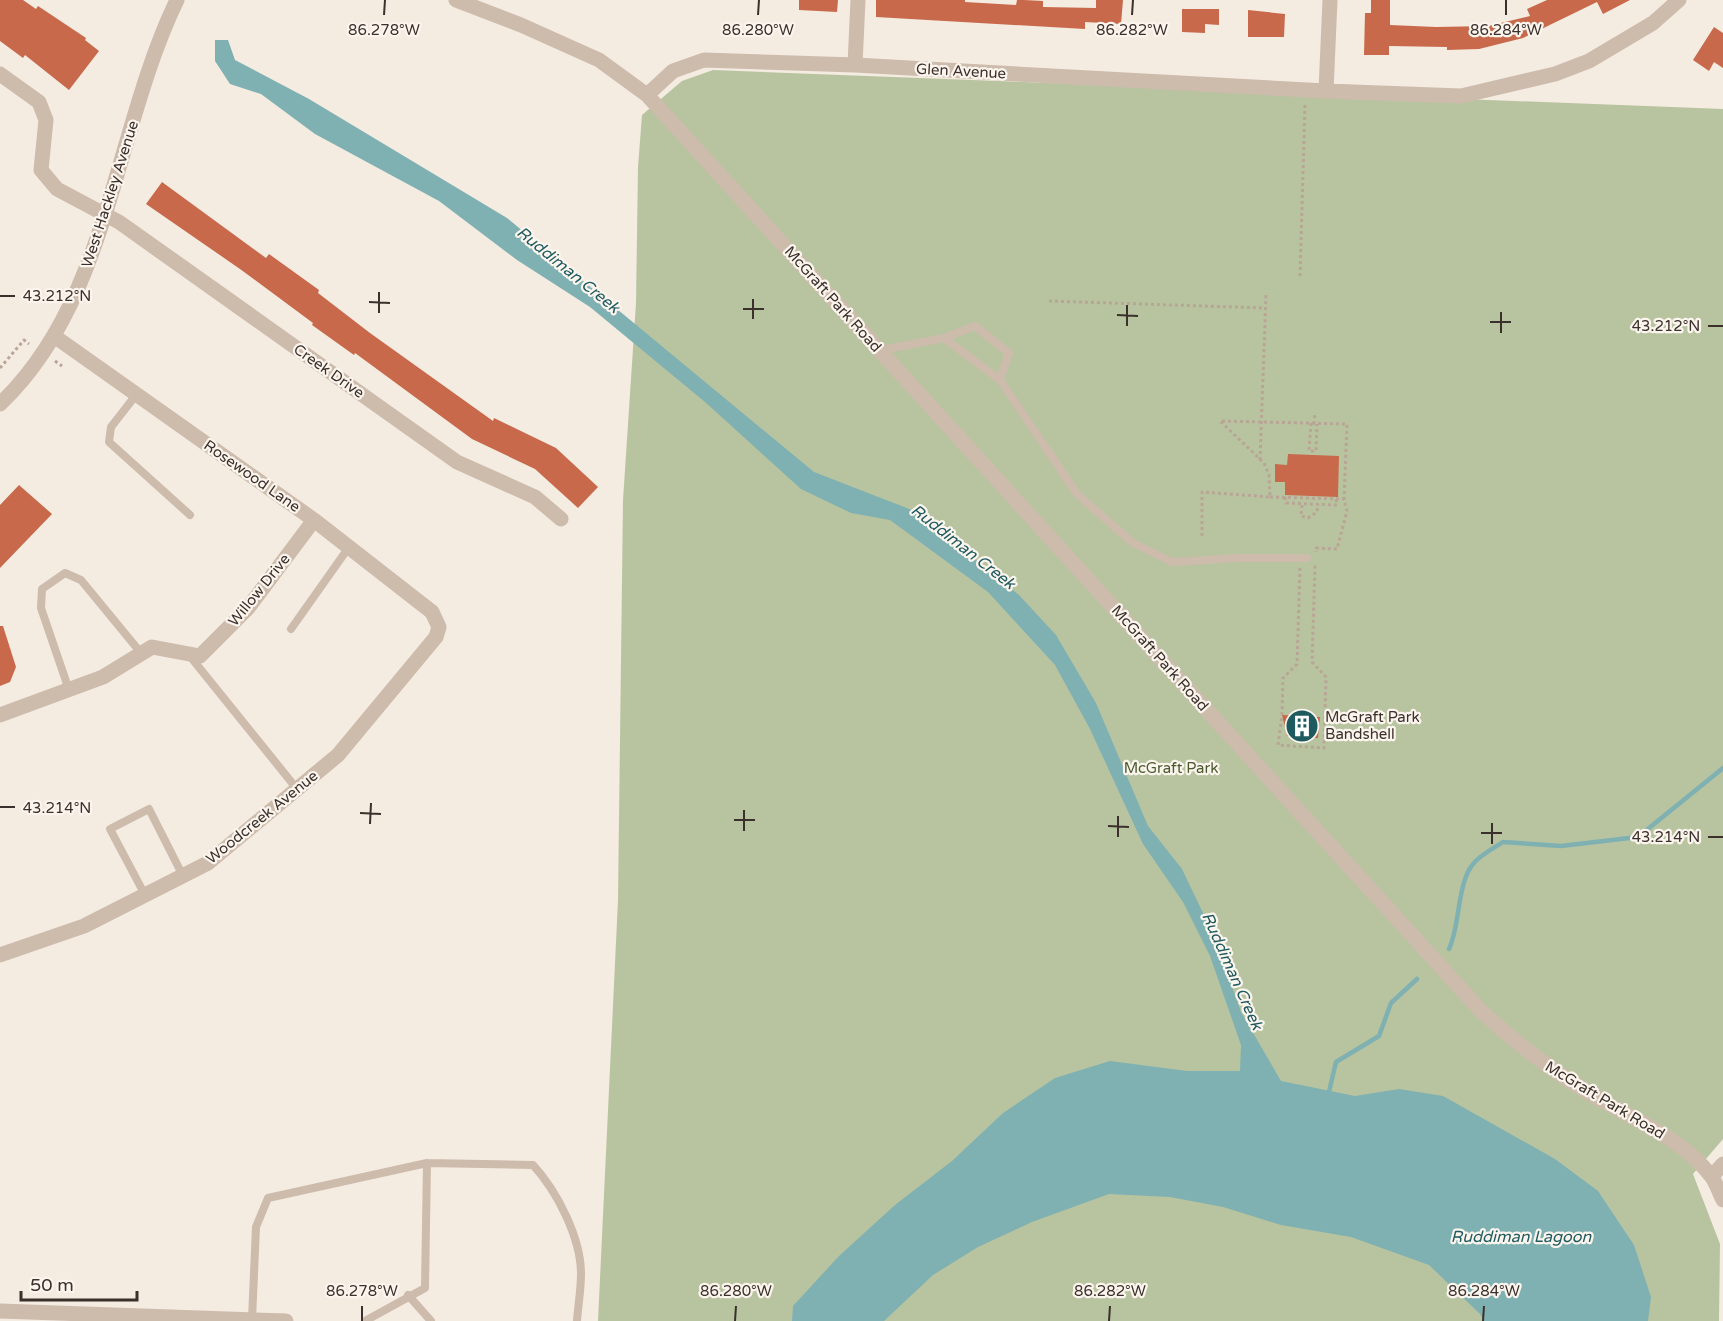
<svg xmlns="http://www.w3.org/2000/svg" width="1723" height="1321" font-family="'Varela Round',sans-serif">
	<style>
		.green { fill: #b8c4a0 }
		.water { fill: #7fb0b2 }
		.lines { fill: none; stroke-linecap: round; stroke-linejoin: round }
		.stream { stroke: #7fb0b2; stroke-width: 4.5 }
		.building { fill: #c8694b }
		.path { stroke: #b9a596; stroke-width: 3; stroke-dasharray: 3 3; stroke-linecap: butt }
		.lane { stroke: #cdbbac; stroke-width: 8 }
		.street { stroke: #cdbbac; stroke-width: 15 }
		.ticks { fill: none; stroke: #3b302b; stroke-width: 2 }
		.labels { text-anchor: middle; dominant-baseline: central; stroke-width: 4.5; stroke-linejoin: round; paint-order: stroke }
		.street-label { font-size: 15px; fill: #3b302b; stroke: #fbf5ee }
		.poi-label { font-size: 15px; fill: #3b302b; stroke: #fbf5ee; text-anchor: start }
		.park-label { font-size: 15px; fill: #4a5a2e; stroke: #fbf5ee }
		.water-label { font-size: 16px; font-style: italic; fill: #1f5a5e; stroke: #fbf5ee }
		.ticks-label { font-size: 15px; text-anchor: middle; fill: #3b302b; stroke: #fbf5ee; stroke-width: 4.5; stroke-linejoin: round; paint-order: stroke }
	</style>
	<rect width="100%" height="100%" fill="#f4ebe1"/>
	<!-- green -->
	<path class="green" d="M713,70L1723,109V1139L1693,1174L1720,1244L1719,1321H598L618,900L623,500L636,303L638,167L642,115L682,81Z"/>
	<!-- water -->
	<path class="water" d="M215,40H228L235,60L309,99L507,218L814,472L917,512L1019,595L1056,635L1096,703L1148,826L1182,869L1214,936L1241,1012L1281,1081L1355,1096L1399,1089L1443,1096L1555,1159L1598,1191L1634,1245L1651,1297L1648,1321H1484L1480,1314L1429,1265L1351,1237L1281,1225L1223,1207L1170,1197L1109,1194L1032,1222L978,1247L933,1275L884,1321H792L793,1306L839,1256L895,1205L952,1161L1003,1113L1055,1078L1110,1061L1187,1071H1240L1241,1045L1210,956L1183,902L1143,844L1090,729L1055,665L988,592L890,520L851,513L801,489L705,402L590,307L517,260L439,201L315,134L261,94L230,84L215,61Z"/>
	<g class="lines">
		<!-- stream -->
		<path class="stream" d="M1449,949C1460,927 1457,883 1473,864C1480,855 1494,848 1503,842L1561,846L1638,837L1723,768
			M1328,1096L1336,1062L1379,1036L1391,1003L1417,979"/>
	</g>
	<!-- building -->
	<path class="building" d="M0,0H23L36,9L38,6L86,38L85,40L99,51L69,90L25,55L23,58L0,41Z
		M799,0H838L837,12L799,10Z
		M876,0H965V2L1016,5L1017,0H1024L1043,1V7L1096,8V0H1123L1121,24L1085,22V29L876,17Z
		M1371,0H1390V25L1436,27L1488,26L1530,16L1527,9L1547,0H1630L1603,14L1597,2L1523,38L1479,49L1447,50V47L1389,46V55H1364L1365,13H1371Z
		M1182,9H1219V25L1205,24V33L1182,32Z
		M1248,10L1285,14L1284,37H1248Z
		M1714,27L1723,33V68L1714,62L1709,71L1693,60Z
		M162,182L266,258L269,254L319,290L318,293L370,333L493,421L494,418L556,448L598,487L578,508L535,469L472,439L355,353L354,355L312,325L313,323L240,269L146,204Z
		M1288,454L1339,456L1338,497L1285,495V482H1275V464L1287,465Z
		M19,485L52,514L0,568V505Z
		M0,626H3L16,667L10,682L0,686Z
		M1282,715L1320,717L1318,738L1287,736Z"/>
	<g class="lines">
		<!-- path -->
		<path class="path" d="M1300,276L1305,104
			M1049,301L1265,308
			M55,361L62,366
			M0,368L24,340L29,344
			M1311,423L1309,451H1316L1317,424
			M1314,424L1315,412
			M1260,460L1266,295
			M1270,497L1344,499
			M1285,497L1286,503L1337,505L1336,499
			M1302,505L1301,516L1308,518L1317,512L1318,504
			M1202,536V492L1270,497L1269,475L1264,463L1220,421L1347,424L1344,500L1347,511L1337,549L1316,548V552
			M1300,568L1297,664L1283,678L1282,715L1278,745L1324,748L1326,677L1312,662L1315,565"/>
		<!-- lane -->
		<path class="lane" d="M944,338L975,326L1009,353L1000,380
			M881,350L944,338L1000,380L1077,494L1133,543L1172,562L1238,558H1307
			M136,395L111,427L109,442L190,515
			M291,629L349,547
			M189,655L297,789
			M69,690L41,608L42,589L65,573L81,580L141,653
			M145,895L110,829L149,809L183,876
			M427,1163L533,1165C557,1191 581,1238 581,1274C581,1290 578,1306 577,1321
			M408,1295L431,1321
			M252,1320L256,1227L268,1198L427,1163L425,1288L365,1321"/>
		<!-- street -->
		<path class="street" d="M456,0L521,25L599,60L647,95L1481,1011C1514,1041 1548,1068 1586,1091C1628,1118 1680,1135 1711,1176C1716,1182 1719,1192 1723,1200
			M855,65L858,0
			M0,74L39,102L46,120L41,170L57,189L119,222L457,462L535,497L561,519
			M1326,91L1330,0
			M647,95L673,71L704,60L855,65L1326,91L1461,96L1555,74L1589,61L1653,23L1679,0
			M0,404C109,301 114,130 177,0
			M0,715L103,677L152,647L200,656L248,608L314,520
			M0,955L84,926L208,863L338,755L436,637L439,627L432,612L314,520L54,336
			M1712,1176L1723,1164
			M0,1311L286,1321"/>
	</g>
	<!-- ticks -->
	<path class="ticks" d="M384,15L385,0M758,15L759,0M1132,15L1133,0M1506,15V0M0,296H15M369,302L390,303M743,309H764M379,313V292M1117,315L1138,316M753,319V299M1490,322H1511M1127,326V305M1708,326H1723M1501,333V312M0,807H15M360,813L381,814M734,820H755M370,824L371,803M1108,826L1129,827M744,831V810M1481,833H1502M1118,837V816M1708,837H1723M1492,844V823M362,1321V1306M735,1321L736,1306M1109,1321L1110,1306M1483,1321L1484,1306"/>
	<!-- icons -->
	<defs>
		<g id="building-disc" transform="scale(1.725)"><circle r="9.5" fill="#1f5a5e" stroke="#fbf5ee"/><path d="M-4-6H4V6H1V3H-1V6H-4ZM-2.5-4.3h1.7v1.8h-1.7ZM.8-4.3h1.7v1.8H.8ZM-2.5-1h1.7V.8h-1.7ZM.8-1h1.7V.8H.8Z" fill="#fff"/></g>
	</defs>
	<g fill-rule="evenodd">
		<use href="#building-disc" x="1302" y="726"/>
	</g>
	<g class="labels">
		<!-- street labels -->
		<g class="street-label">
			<text transform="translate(961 71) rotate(3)">Glen Avenue</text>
			<text transform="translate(110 194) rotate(-72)">West Hackley Avenue</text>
			<text transform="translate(833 299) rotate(48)">McGraft Park Road</text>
			<text transform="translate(329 371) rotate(35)">Creek Drive</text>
			<text transform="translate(252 476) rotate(35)">Rosewood Lane</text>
			<text transform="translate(259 590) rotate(-51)">Willow Drive</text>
			<text transform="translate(1160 658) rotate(48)">McGraft Park Road</text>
			<text transform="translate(262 817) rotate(-39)">Woodcreek Avenue</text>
			<text transform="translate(1605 1100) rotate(31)">McGraft Park Road</text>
		</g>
		<!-- poi labels -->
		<g class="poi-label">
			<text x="1325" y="717">McGraft Park<tspan x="1325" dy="17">Bandshell</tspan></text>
		</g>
		<!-- park labels -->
		<g class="park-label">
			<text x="1171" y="768">McGraft Park</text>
		</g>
		<!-- water labels -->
		<g class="water-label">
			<text transform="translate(568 270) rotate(39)">Ruddiman Creek</text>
			<text transform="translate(963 547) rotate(38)">Ruddiman Creek</text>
			<text transform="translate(1232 971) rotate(66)">Ruddiman Creek</text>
			<text x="1521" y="1237">Ruddiman Lagoon</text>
		</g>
	</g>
	<g class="ticks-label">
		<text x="384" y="35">86.278°W</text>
		<text x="758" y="35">86.280°W</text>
		<text x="1132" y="35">86.282°W</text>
		<text x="1506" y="35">86.284°W</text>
		<text x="57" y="301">43.212°N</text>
		<text x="1666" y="331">43.212°N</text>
		<text x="57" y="813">43.214°N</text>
		<text x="1666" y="842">43.214°N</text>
		<text x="362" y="1296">86.278°W</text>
		<text x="736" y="1296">86.280°W</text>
		<text x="1110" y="1296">86.282°W</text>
		<text x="1484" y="1296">86.284°W</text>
	</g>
	<!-- scale -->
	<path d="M21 1291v9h116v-9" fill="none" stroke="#3b302b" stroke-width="3"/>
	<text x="30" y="1291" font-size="18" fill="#3b302b" stroke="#fbf5ee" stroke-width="4.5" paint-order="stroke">50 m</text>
</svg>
